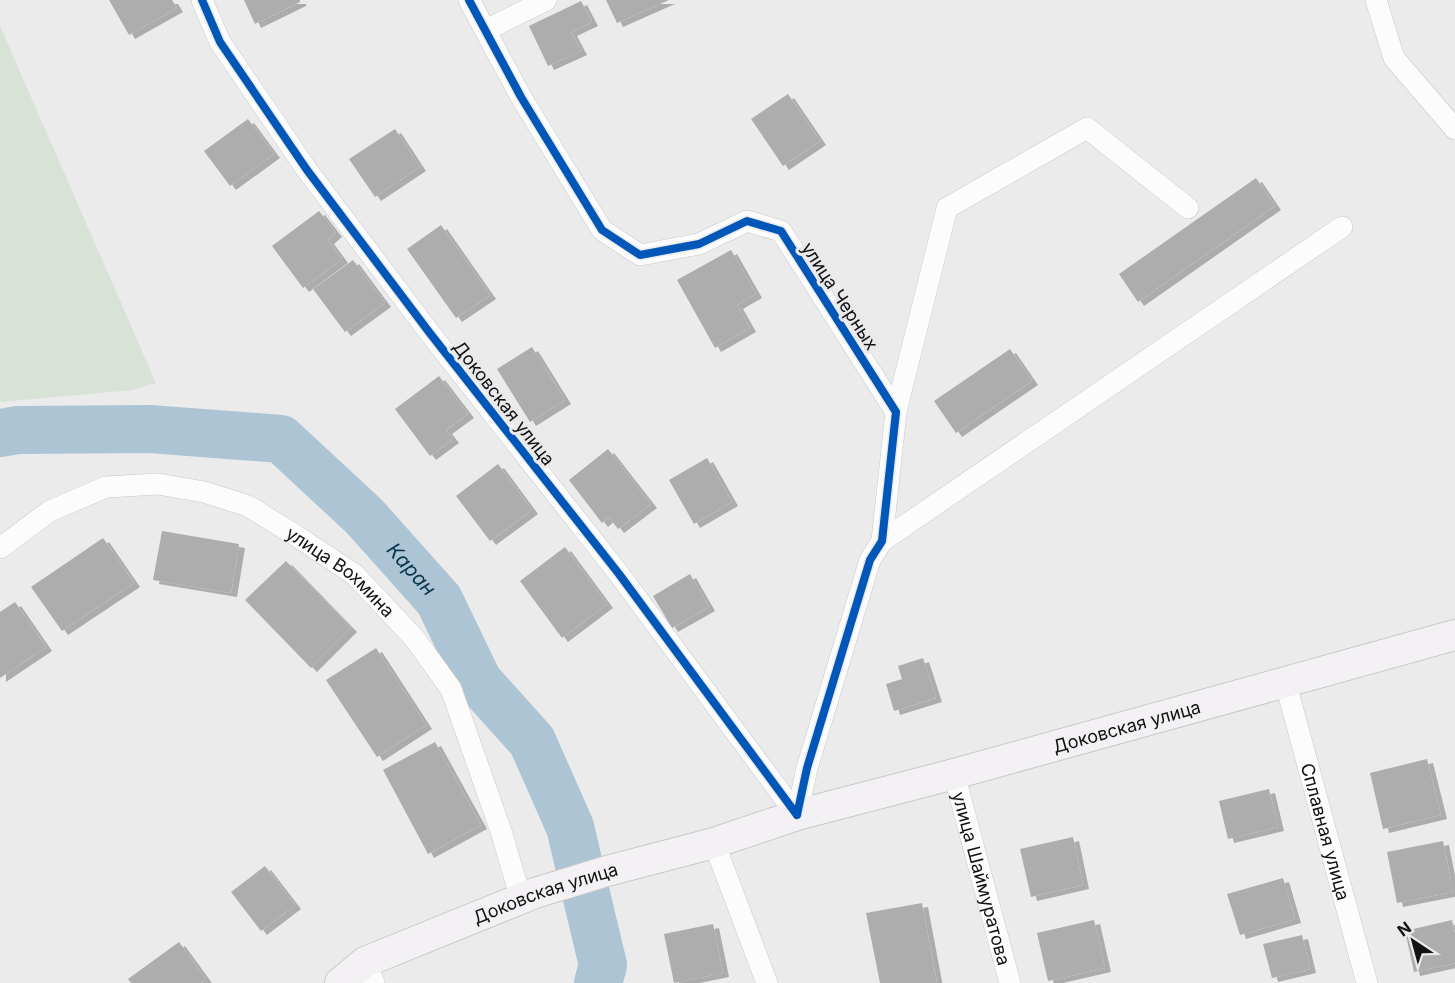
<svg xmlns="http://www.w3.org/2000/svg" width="1455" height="983" font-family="Inter,sans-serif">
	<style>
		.green { fill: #d9e2d7 }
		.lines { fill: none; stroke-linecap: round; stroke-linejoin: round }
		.river { stroke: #adc4d4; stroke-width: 48 }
		.building { fill: #adadae; filter: url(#shadow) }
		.street-casing { stroke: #c9c9ca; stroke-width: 22 }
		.secondary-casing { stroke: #c9c9ca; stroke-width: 32 }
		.street { stroke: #fcfcfc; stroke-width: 21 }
		.secondary { stroke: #f3f1f4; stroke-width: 30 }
		.cycleway-casing { stroke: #eaeaed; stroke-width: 11 }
		.cycleway { stroke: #0057b8; stroke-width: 8 }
		.labels { text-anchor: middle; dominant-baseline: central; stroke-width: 6; stroke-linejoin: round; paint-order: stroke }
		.street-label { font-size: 18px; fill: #121213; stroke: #eaeaed }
		.water-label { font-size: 20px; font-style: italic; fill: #08364d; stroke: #eaeaed }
	</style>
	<defs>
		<filter id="shadow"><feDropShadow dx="6" dy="4" stdDeviation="0" flood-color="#0004"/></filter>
	</defs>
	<rect width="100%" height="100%" fill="#ebebec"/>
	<!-- green -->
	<path class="green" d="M0,26L156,383L132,390L0,402Z"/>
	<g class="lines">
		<!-- river -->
		<path class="river" id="s1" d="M0,433L18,430L150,429L281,439L364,516L439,600L478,681L532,741L570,827L603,965L598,983"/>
	</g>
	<!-- building -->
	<path class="building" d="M109,0H172L177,8L129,35Z
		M244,0H300V2L255,24Z
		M606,0H669L617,23Z
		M581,1L592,22L571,32L581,51L548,66L529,26Z
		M788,94L820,141L783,166L751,119Z
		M248,119L274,154L230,186L204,151Z
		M395,129L420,167L375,197L349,159Z
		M1256,178L1275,206L1138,302L1119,274Z
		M319,211L336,233L328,240L342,259L303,288L272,246Z
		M441,225L490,295L456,318L407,249Z
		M731,250L756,294L737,305L750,328L715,348L677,280Z
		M353,260L385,303L345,332L313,289Z
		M532,347L565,400L530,422L497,369Z
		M1010,349L1032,381L956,433L934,401Z
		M439,376L468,414L446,430L453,439L430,456L395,409Z
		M608,449L651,504L618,529L609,517L602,523L569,480Z
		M707,458L732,502L694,524L669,480Z
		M498,464L532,510L490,541L456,496Z
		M162,531L239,544L231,593L153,580Z
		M103,538L134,583L62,631L31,587Z
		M565,547L607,604L562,638L520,581Z
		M286,561L351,628L311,668L245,600Z
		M690,574L709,607L672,628L653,596Z
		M15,602L46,647L0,678V612Z
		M376,648L426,725L377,757L326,680Z
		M923,658L936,698L894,711L886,684L902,679L898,666Z
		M435,742L481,825L428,854L383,770Z
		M1427,759L1441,815L1383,829L1370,773Z
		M1269,789L1278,827L1228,839L1219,801Z
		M1073,837L1083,885L1031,897L1020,849Z
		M1443,841L1453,892L1397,903L1387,852Z
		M265,866L295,905L261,931L231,892Z
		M1283,878L1295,919L1240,935L1227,894Z
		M922,903L937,983H880L866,913Z
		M1094,920L1105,968L1048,981L1037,933Z
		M1452,920L1455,934V963L1414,972L1405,931Z
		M713,924L723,973L674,983L664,934Z
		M1302,935L1310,969L1272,978L1263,944Z
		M179,942L206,979L200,983H131L128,979Z"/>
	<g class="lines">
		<!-- street casing -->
		<g class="street-casing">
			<g id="street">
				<path d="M202,0L220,42L307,170L429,332L619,574L797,815"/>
				<path d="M469,0L521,97L602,230L640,255L699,244L747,221L781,231L896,412L882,541L870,560L807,768L797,815"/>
				<path d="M1376,0L1394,58L1455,129"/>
				<path d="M486,30L546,0"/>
				<path d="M896,412L947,208L1087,128L1188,208"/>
				<path d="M882,541L1342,227"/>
				<path id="s2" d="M0,548L50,511L106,487L158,484L204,492L248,506L295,535L355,575L415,639L451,689L501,831L521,899"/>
				<path id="s3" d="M1285,681L1367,983"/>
				<path id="s4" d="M954,774L1010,983"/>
				<path d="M714,843L767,983"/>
				<path d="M365,962L374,983"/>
			</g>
		</g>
		<!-- secondary casing -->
		<g class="secondary-casing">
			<g id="secondary">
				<path id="s5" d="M340,983L365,962L535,893L607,871L714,843L797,815L954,774L1455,635"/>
			</g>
		</g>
		<!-- street -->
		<use href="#street" class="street"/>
		<!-- secondary -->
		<use href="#secondary" class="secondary"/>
		<!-- cycleway casing -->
		<g class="cycleway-casing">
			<path id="cycleway" d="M202,0L220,42L307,170L429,332L619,574L797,815
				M469,0L521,97L602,230L640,255L699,244L747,221L781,231L896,412L882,541L870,560L807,768L797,815"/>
		</g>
		<!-- cycleway -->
		<use href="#cycleway" class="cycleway"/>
	</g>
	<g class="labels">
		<!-- street labels -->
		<g class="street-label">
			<text transform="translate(840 296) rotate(57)">улица Черных</text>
			<text transform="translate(504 403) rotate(52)">Доковская улица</text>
			<text stroke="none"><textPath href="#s2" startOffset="382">улица Вохмина</textPath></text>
			<text stroke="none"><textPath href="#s5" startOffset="831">Доковская улица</textPath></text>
			<text stroke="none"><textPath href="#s3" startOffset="156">Сплавная улица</textPath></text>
			<text stroke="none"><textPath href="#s4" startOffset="108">улица Шаймуратова</textPath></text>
			<text stroke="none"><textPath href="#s5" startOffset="226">Доковская улица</textPath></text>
		</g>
		<!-- water labels -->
		<g class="water-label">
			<text stroke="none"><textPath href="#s1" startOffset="466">Каран</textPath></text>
		</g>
	</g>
	<!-- north arrow -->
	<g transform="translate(1413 941) rotate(324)" stroke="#eaeaed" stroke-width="4.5" paint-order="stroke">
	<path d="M0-4.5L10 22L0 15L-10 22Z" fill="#121213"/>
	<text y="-9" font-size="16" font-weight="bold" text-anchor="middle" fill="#121213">N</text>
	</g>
</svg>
